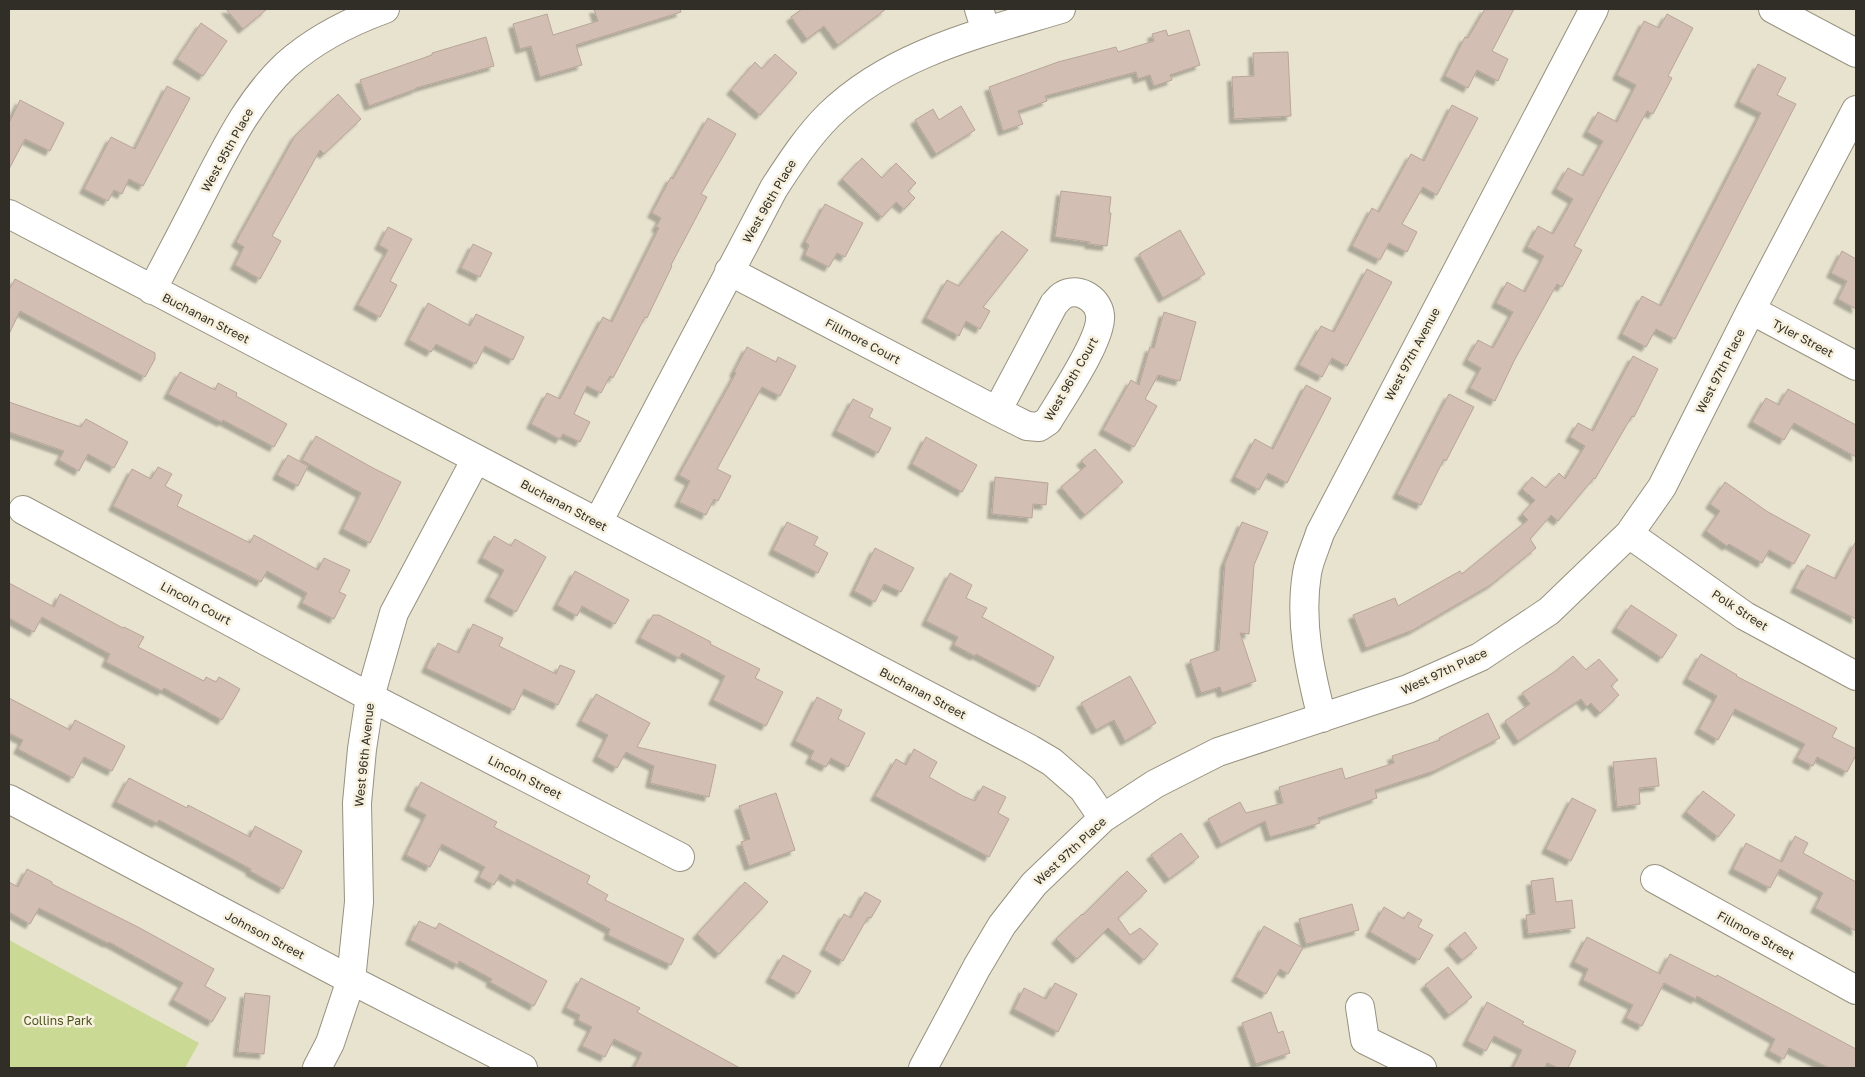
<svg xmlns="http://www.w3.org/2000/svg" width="1865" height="1077" font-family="'Golos Text',sans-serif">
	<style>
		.green { fill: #cada94 }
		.building { fill: #d2beb3; stroke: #b8a599; filter: url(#shadow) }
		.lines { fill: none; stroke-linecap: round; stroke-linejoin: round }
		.minor-casing { stroke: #97917f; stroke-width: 30 }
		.minor { stroke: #fff; stroke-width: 28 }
		.labels { text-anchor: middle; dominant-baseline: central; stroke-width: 5; stroke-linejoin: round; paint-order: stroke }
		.street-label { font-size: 12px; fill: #302e26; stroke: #f6f0dc }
		.park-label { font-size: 12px; fill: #4b551d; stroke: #f6f0dc }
	</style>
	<defs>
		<filter id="shadow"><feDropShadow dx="-4.5" dy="4.5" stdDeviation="1" flood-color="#0004"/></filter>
	</defs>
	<rect width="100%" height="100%" fill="#e8e3cf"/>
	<!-- green -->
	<path class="green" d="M9,940L199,1043L185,1068H9Z"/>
	<!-- building -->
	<path class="building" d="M226,9H267L243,29Z
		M594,9H680L681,12L576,45L582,65L540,77L531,46L520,49L513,24L547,14L553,35L598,21Z
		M802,9H886L838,45L824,26L807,39L791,17Z
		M1485,9H1514L1492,51L1508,59L1498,81L1477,70L1468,88L1445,76L1465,37L1468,38Z
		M1667,14L1693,28L1668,76L1672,78L1653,114L1647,111L1605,188L1574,246L1582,250L1562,287L1557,284L1515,359L1495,401L1470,388L1481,368L1467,360L1478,340L1493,348L1513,312L1496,303L1507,282L1525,292L1544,256L1527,247L1538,226L1553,234L1573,199L1556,189L1568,168L1583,176L1603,141L1587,132L1598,112L1617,122L1636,85L1617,75L1644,21L1659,28Z
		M201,23L227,41L203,76L177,59Z
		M1166,30L1168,36L1189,30L1200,65L1170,75L1172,80L1154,86L1150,75L1138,79L1136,72L1045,96L1047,101L1018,111L1023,124L1003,131L989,87L1058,62L1116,47L1118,52L1154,41L1152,34Z
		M486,37L494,66L416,88V89L369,106L360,80L432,55V53Z
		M1288,52L1291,116L1234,119L1232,77L1254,76L1253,53Z
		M775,54L797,73L760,115L731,90L755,62L762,69Z
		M1758,64L1786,78L1777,95L1796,104L1675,339L1656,329L1646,347L1622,334L1642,296L1661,306L1761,113L1739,102Z
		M167,86L190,98L143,186L129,179L122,194L114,190L108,201L84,189L111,137L135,149Z
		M338,94L361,119L324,154L320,150L272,236L281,241L260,279L235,265L244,247L236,242L295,136Z
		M20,100L64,123L50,151L25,139L9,169V123Z
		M1452,105L1478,118L1437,195L1423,187L1402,224L1417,232L1407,252L1389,243L1380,260L1352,246L1372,208L1379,212L1411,154L1424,161Z
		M961,106L975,130L936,154L915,120L933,109L939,120Z
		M708,118L736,134L701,194L707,197L671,265L672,266L647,318L645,317L613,378L610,376L601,393L587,386L574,414L590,422L580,442L563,434L560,439L531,424L547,393L560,399L603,317L612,322L659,228L656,227L661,218L652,213L671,177L673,179Z
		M862,158L882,178L896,163L916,183L908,191L915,198L904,209L896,202L882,217L842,179Z
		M1061,191L1111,197L1109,213H1111L1107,246L1089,244L1090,242L1055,237Z
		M825,204L863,223L845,257L837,253L829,267L805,255L809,245L805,242Z
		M388,227L412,239L390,281L397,285L380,317L358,305L388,250L379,245Z
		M1180,230L1205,274L1163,298L1139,254Z
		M1002,231L1028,250L983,307L990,311L980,329L966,321L959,336L926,318L947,280L959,286Z
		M473,244L492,253L480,277L461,268Z
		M1842,251L1856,259V309L1838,299L1847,281L1831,273Z
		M1367,269L1392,282L1347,366L1332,358L1322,377L1299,365L1321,326L1334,332Z
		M15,279L155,353V359L145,377L20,311L9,334V290Z
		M428,303L470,326L476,314L524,337L513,360L485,346L476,364L436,344L431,352L409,340Z
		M1164,312L1196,322L1180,381L1158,375L1145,399L1157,406L1134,447L1103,430L1131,380L1139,385L1150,347L1154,348Z
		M747,347L776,362L778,357L796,366L780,396L762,387L717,469L731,476L718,501L714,499L706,515L679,502L690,481L679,475L736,373L734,372Z
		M1633,356L1658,369L1634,417L1632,416L1595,479L1594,478L1558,521L1551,515L1530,539L1536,548L1492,584L1413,630L1366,648L1353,615L1395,598L1398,606L1460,571L1462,574L1528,520L1522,514L1535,500L1522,489L1532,477L1546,488L1559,473L1565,479L1585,446L1570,437L1578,423L1593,431Z
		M180,372L215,390L218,383L237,393L236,396L287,424L274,447L223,420L222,422L168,394Z
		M1306,385L1331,398L1287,483L1268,473L1259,490L1235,477L1255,439L1273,449Z
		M1788,389L1856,425V457L1794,423L1784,440L1752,422L1766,398L1779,405Z
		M1449,394L1474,407L1446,461L1444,459L1421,505L1397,494Z
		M853,399L873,409L869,417L891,428L878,453L836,431Z
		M9,402L81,427L86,419L128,442L114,468L88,454L79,471L59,460L64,451L9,432Z
		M316,436L373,468L401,482L370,543L343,529L361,493L302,460Z
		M926,437L977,465L962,492L912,464Z
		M1095,449L1123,482L1085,515L1061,487L1086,466L1081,461Z
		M288,455L308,466L298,486L277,475Z
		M158,467L172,474L165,486L182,495L177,506L250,543L254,535L318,570L324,558L350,570L339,592L346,595L334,619L302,603L307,593L267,571L261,582L113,506L132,469L151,479Z
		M995,477L1048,483L1046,505L1033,504L1032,518L992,514Z
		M1725,482L1768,512L1810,535L1794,564L1769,550L1762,563L1729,544L1727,546L1706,531L1720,511L1710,504Z
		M787,522L818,537L814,545L828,553L818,573L773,550Z
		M1242,522L1268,532L1254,565L1249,634L1240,633L1256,681L1222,693L1220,687L1201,693L1190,660L1219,650L1225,563Z
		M494,536L511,546L515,539L546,557L516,612L489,597L504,570L482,558Z
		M1856,541V619L1795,588L1807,565L1836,579Z
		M875,548L914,568L901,592L884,584L875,602L854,591Z
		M575,571L629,600L615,624L582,606L577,616L557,605Z
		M950,573L972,585L966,598L987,608L982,617L1054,657L1039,687L976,654L975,656L954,645L958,637L926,621Z
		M9,583L54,607L60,594L123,628L124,627L144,637L138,647L204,681L206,677L216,682L219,677L240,689L222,720L164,688L162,691L106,662L110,654L42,617L34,632L9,618Z
		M1631,605L1677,635L1662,658L1616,628Z
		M653,615H659L711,642L710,644L760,669L755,678L783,692L766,726L713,700L725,676L682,653L679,658L640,638Z
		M473,624L503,638L499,646L556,674L560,665L575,671L558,705L524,689L514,710L426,668L438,643L459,653Z
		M1701,654L1737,675L1736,676L1837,728L1832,737L1856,749V755L1847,772L1817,757L1813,766L1797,758L1805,744L1735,709L1718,740L1699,729L1717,696L1687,679Z
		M1573,656L1586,670L1599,659L1618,680L1611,686L1619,695L1600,713L1591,703L1587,707L1581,699L1518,741L1505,721L1530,704L1522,693L1557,670Z
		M1130,676L1156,723L1125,741L1114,720L1096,730L1081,703Z
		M596,694L650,723L637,747L716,765L709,797L650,783L654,766L626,752L617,768L597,757L608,735L581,721Z
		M817,697L842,710L838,719L865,733L848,767L831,758L826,767L810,759L814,751L795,741Z
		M9,698L70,730L75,720L125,746L112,771L84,757L73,778L18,749L23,740L9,733Z
		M1488,713L1500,738L1434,771L1375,790L1377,798L1318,818L1320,823L1270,837L1265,821L1221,844L1208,819L1240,802L1246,813L1283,803L1279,787L1342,768L1345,779L1394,763L1392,756L1440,740L1439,738Z
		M914,749L937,762L929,777L963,796L975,801L983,786L1006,797L998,813L1009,819L989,857L875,796L896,759L906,765Z
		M1656,758L1659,786L1639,788L1640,804L1617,807L1613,762Z
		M129,778L187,808L188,805L250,837L255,826L302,851L283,889L250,871L251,869L159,820L157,823L116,802Z
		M421,782L497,822L494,827L590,876L587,883L608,895L605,900L684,939L671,965L608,935L610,929L517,879L515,883L500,874L494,885L479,877L485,867L442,844L430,867L406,855L426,815L409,806Z
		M1703,791L1735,815L1718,837L1686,812Z
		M776,793L795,850L749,866L741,842L750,839L739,806Z
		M1572,798L1596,810L1571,861L1546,849Z
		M1181,833L1199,857L1169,879L1151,855Z
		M1795,836L1808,843L1803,853L1856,882V931L1815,908L1823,893L1780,869L1770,888L1733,869L1746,843L1782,862Z
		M27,869L52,882V884L138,927L214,969L205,986L226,998L212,1022L173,1000L183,983L109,942L108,943L39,908L30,924L9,912V882L18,887Z
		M1127,871L1147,891L1118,918L1130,935L1140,928L1158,944L1144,960L1108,928L1077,959L1056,939L1082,914L1083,915Z
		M1553,878L1556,902L1572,900L1575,928L1528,934L1526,915L1535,914L1531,881Z
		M745,882L768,902L719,954L697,934Z
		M865,892L881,901L871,918L868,917L843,961L824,950L844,914L851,918Z
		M1352,904L1359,930L1306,944L1299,919Z
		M1384,907L1404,919L1408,912L1422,920L1418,927L1433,935L1419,960L1370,932Z
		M419,921L436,929L439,923L547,981L534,1006L490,982L492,979L459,961L458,965L410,940Z
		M1264,926L1303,948L1288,974L1280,969L1266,994L1236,977Z
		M1465,932L1477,948L1462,960L1449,945Z
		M1587,937L1660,974L1670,954L1716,977L1717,975L1856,1049V1068H1829L1789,1048L1784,1059L1769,1051L1775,1039L1697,996L1696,999L1664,983L1642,1026L1626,1018L1633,1005L1583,980L1588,969L1574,962Z
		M783,955L811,971L798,994L770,978Z
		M1448,967L1472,997L1449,1015L1425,985Z
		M581,978L640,1008L637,1012L740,1068H634L642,1053L614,1039L605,1057L582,1046L592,1027L578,1020L580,1015L566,1008Z
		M1055,983L1077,994L1058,1032L1014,1009L1024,988L1046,999Z
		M245,993L270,996L264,1054L238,1052Z
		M1487,1002L1524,1022L1522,1024L1576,1051L1568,1068H1558L1547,1063L1545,1068H1513L1522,1050L1494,1036L1486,1051L1467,1041Z
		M1271,1012L1278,1033L1283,1031L1290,1053L1256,1064L1242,1023Z"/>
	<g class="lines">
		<!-- minor casing -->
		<g class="minor-casing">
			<path id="minor" d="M979,9L986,31
				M1773,9L1856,53
				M9,214L1030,749L1052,762L1083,789L1103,818
				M729,271L997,411L1027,426L1039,427L1048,421C1061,399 1103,338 1100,315C1098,298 1077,286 1062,296C1059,298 1057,301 1054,304L997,411
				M152,290C171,254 190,218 208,182C230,140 251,98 286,65C315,39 349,22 385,9
				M1751,310L1856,366
				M23,510L370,697L680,857
				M598,522L774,188C791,162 807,137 829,115C891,54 981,33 1061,9
				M1629,534L1745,616L1856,676
				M1322,718C1310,671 1299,622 1307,573C1309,560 1316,546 1320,533L1594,9
				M9,799L351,980L523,1068
				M1655,879L1856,990
				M1360,1007L1365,1040L1422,1068
				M317,1068L330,1043L351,980L359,902L357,803L362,749L370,697L394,613L476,459
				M923,1068L977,967L1002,925L1034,884L1103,818L1155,784L1218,752L1408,689L1480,657L1549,611L1629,534L1662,487L1751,310L1856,110"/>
		</g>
		<!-- minor -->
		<use href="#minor" class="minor"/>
	</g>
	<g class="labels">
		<!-- street labels -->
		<g class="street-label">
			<text transform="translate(227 150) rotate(-61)">West 95th Place</text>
			<text transform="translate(769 201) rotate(-60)">West 96th Place</text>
			<text transform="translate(206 318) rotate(27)">Buchanan Street</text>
			<text transform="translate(1803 338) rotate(28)">Tyler Street</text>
			<text transform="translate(863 341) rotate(28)">Fillmore Court</text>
			<text transform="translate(1412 354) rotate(-62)">West 97th Avenue</text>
			<text transform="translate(1720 371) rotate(-63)">West 97th Place</text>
			<text transform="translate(1071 379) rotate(-60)">West 96th Court</text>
			<text transform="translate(564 505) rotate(28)">Buchanan Street</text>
			<text transform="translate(196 603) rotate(28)">Lincoln Court</text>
			<text transform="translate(1740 610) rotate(33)">Polk Street</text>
			<text transform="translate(1444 671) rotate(-25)">West 97th Place</text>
			<text transform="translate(923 693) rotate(28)">Buchanan Street</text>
			<text transform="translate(364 755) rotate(-84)">West 96th Avenue</text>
			<text transform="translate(525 777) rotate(27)">Lincoln Street</text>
			<text transform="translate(1070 851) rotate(-43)">West 97th Place</text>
			<text transform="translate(265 935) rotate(28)">Johnson Street</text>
			<text transform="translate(1756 935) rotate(29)">Fillmore Street</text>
		</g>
		<!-- park labels -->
		<g class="park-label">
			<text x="58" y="1020">Collins Park</text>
		</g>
	</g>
	<!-- border -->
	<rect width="1865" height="1077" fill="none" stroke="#302e26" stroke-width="20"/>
</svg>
